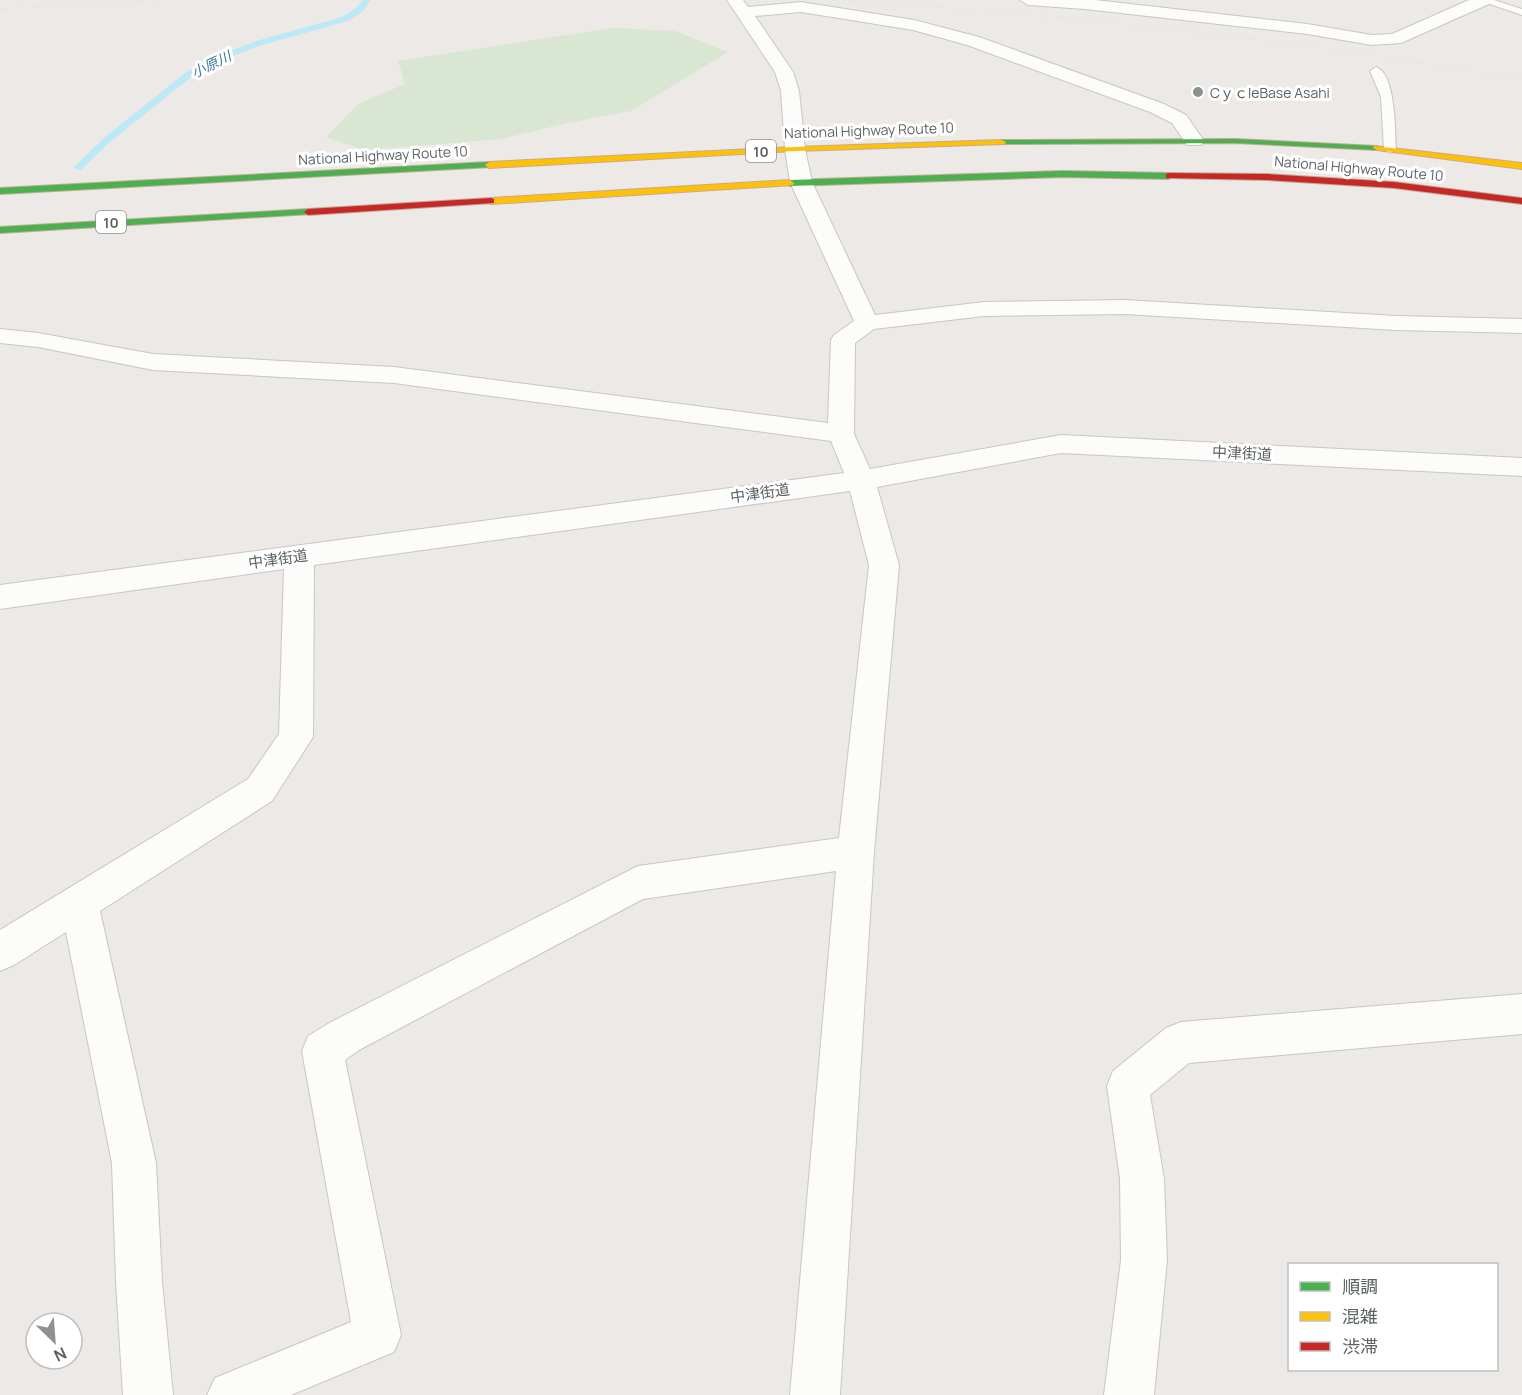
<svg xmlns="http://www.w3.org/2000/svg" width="1522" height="1395" font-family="Manrope,'Noto Sans JP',sans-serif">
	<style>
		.green { fill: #d9e7d2 }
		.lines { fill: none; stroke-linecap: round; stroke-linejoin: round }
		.stream { fill: #bbe9f5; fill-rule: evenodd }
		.lane-casing { stroke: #c6c7c6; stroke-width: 2 }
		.street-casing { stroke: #c6c7c6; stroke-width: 2 }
		.fast-casing { stroke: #c3ab94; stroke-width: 2 }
		.slow-casing { stroke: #c3ab94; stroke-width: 2 }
		.jam-casing { stroke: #c3ab94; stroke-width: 2 }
		.lane { fill: #fcfcfb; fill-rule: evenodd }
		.street { fill: #fcfcfb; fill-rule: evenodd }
		.fast { fill: #4caf50; fill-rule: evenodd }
		.slow { fill: #ffc107; fill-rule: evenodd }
		.jam { fill: #c62828; fill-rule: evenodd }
		.rail { stroke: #e2e1e1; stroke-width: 2; stroke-dasharray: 1 4.5; stroke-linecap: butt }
		.poi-dot { fill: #8e9192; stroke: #fff; stroke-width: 2 }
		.labels { text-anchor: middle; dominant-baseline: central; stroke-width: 6; stroke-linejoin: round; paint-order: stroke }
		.far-water-label { font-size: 14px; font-style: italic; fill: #3b7994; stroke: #fff }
		.far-poi-label { font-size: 14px; fill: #5c6264; stroke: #fff; text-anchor: start }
		.far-street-label { font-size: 14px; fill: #5c6264; stroke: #fff }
		.shield { fill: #fff; stroke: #8d9192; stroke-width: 1.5 }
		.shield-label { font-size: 14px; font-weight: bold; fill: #5c6264 }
		.street-label { font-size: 15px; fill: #5c6264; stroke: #fff }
	</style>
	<rect width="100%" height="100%" fill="#ece9e6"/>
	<!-- green -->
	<path class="green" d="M613,28L675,31L728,52L631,111L567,123L502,139L364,150L326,137L358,104L405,84L398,61Z"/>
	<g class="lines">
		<!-- stream -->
		<path class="stream" d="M363,0H371L363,11L348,21L262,45L217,62L191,77L110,142L81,170L73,168L104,138L185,73L211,58L256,41L342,17L357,7Z"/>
		<!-- lane casing -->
		<g class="lane-casing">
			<path id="lane" d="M1478,0H1494L1522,9V15Z
				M1376,67C1396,74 1395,131 1396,149L1390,153L1384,149L1381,97L1370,71Z"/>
		</g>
		<!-- street casing -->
		<g class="street-casing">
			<path id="street" d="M727,0H743L748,7L801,2L914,20L979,37L1164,104L1186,115L1204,141L1201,145H1187L1172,123L1150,112L967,45L913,30L801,12L755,16L793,72L799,91L805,149L812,182L875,315L984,302L1125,300L1396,316L1522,319V333L1396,330L1125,314L984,316L874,329L855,343L854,434L870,469L1061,435L1522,458V476L1061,453L877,487L899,565L874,852L840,1395H790L836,871L643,899L359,1050L345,1060L401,1335L394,1352L291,1395H207L215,1378L351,1322L302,1051L308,1036L331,1022L638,866L839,838L869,565L850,491L314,565L313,737L272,801L100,911L156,1163L162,1282L173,1395H123L116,1282L112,1163L66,932L14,965L0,971V930L248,779L279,734L284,569L0,609V585L844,473L831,441L394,383L153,370L38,347L0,343V329L38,333L153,354L394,367L828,423L831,340L834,335L854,321L790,182L785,149L781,91L775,72Z
				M1020,0H1095L1307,24L1372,35L1392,34L1469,0H1491L1489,4L1401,43L1372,45L1307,34L1085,9L1028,5Z
				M1522,994V1034L1189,1063L1150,1095L1164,1179L1167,1260L1154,1395H1104L1121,1260L1120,1179L1107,1086L1113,1071L1166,1028L1181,1022Z"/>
		</g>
		<!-- fast casing -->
		<g class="fast-casing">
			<path id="fast" d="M1235,139L1377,146L1381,148L1377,150L1235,143L1002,144L998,142L1002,140Z
				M489,162L493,165L492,167L0,194V188Z
				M1062,171L1169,173L1173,176L1169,179L1062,177L790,186L786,183L790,180Z
				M308,209L312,212L311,214L0,233V227Z"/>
		</g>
		<!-- slow casing -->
		<g class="slow-casing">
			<path id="slow" d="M1002,140L1006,142L1005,144L795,151L489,168L485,165L489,162L795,147Z
				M1374,146L1522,163V169L1377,150L1373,148Z
				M790,180L794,183L793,185L491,204L487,201L491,198Z"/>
		</g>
		<!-- jam casing -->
		<g class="jam-casing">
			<path id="jam" d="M1169,173L1267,174L1394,182L1522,198V204L1394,188L1267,180L1166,178V174Z
				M491,198L494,199V203L308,215L304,212L308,209Z"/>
		</g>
		<!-- lane -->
		<use href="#lane" class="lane"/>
		<!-- street -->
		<use href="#street" class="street"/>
		<!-- fast -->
		<use href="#fast" class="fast"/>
		<!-- slow -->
		<use href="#slow" class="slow"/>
		<!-- jam -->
		<use href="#jam" class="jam"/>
		<!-- rail -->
		<path class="rail" d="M832,0C1064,14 1293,39 1522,80
			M0,9L161,0"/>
	</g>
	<!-- markers -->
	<circle class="poi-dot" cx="1198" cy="92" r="6"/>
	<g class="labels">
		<!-- far-water labels -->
		<g class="far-water-label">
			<text transform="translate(211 64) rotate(-26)">小原川</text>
		</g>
		<!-- far-poi labels -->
		<g class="far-poi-label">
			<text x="1210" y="92">CｙｃleBase Asahi</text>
		</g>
		<!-- far-street labels -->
		<g class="far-street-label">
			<text transform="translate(869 130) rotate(-2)">National Highway Route 10</text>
			<text transform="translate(383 155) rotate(-3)">National Highway Route 10</text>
			<text transform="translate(1359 168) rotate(5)">National Highway Route 10</text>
		</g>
		<!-- shield labels -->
		<g class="shield">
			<rect x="746" y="140" width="30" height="22" rx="4.5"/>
			<rect x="96" y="211" width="30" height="22" rx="4.5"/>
		</g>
		<g class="shield-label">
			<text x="761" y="151">10</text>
			<text x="111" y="222">10</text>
		</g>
		<!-- street labels -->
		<g class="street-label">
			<text transform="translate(1242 453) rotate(3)">中津街道</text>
			<text transform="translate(760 493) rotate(-8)">中津街道</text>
			<text transform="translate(278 559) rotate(-8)">中津街道</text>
		</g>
	</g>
	<!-- legend -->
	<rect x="1288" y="1263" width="210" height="108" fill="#ffffff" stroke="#bec0c1" stroke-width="1.5"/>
	<rect x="1300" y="1282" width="30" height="9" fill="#4caf50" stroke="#bec0c1" stroke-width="1.5"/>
	<text x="1342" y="1293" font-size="18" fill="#5c6264">順調</text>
	<rect x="1300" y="1312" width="30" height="9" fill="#ffc107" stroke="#bec0c1" stroke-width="1.5"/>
	<text x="1342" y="1323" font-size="18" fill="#5c6264">混雑</text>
	<rect x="1300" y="1342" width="30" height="9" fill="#c62828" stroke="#bec0c1" stroke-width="1.5"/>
	<text x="1342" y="1353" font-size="18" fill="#5c6264">渋滞</text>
	<!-- north arrow -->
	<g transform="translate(54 1341) rotate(155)"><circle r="28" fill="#ffffff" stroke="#bec0c1" stroke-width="1.5"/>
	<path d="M0-4.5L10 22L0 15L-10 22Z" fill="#8e9192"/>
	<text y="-9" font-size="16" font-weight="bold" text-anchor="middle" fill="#5c6264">N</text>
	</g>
</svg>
